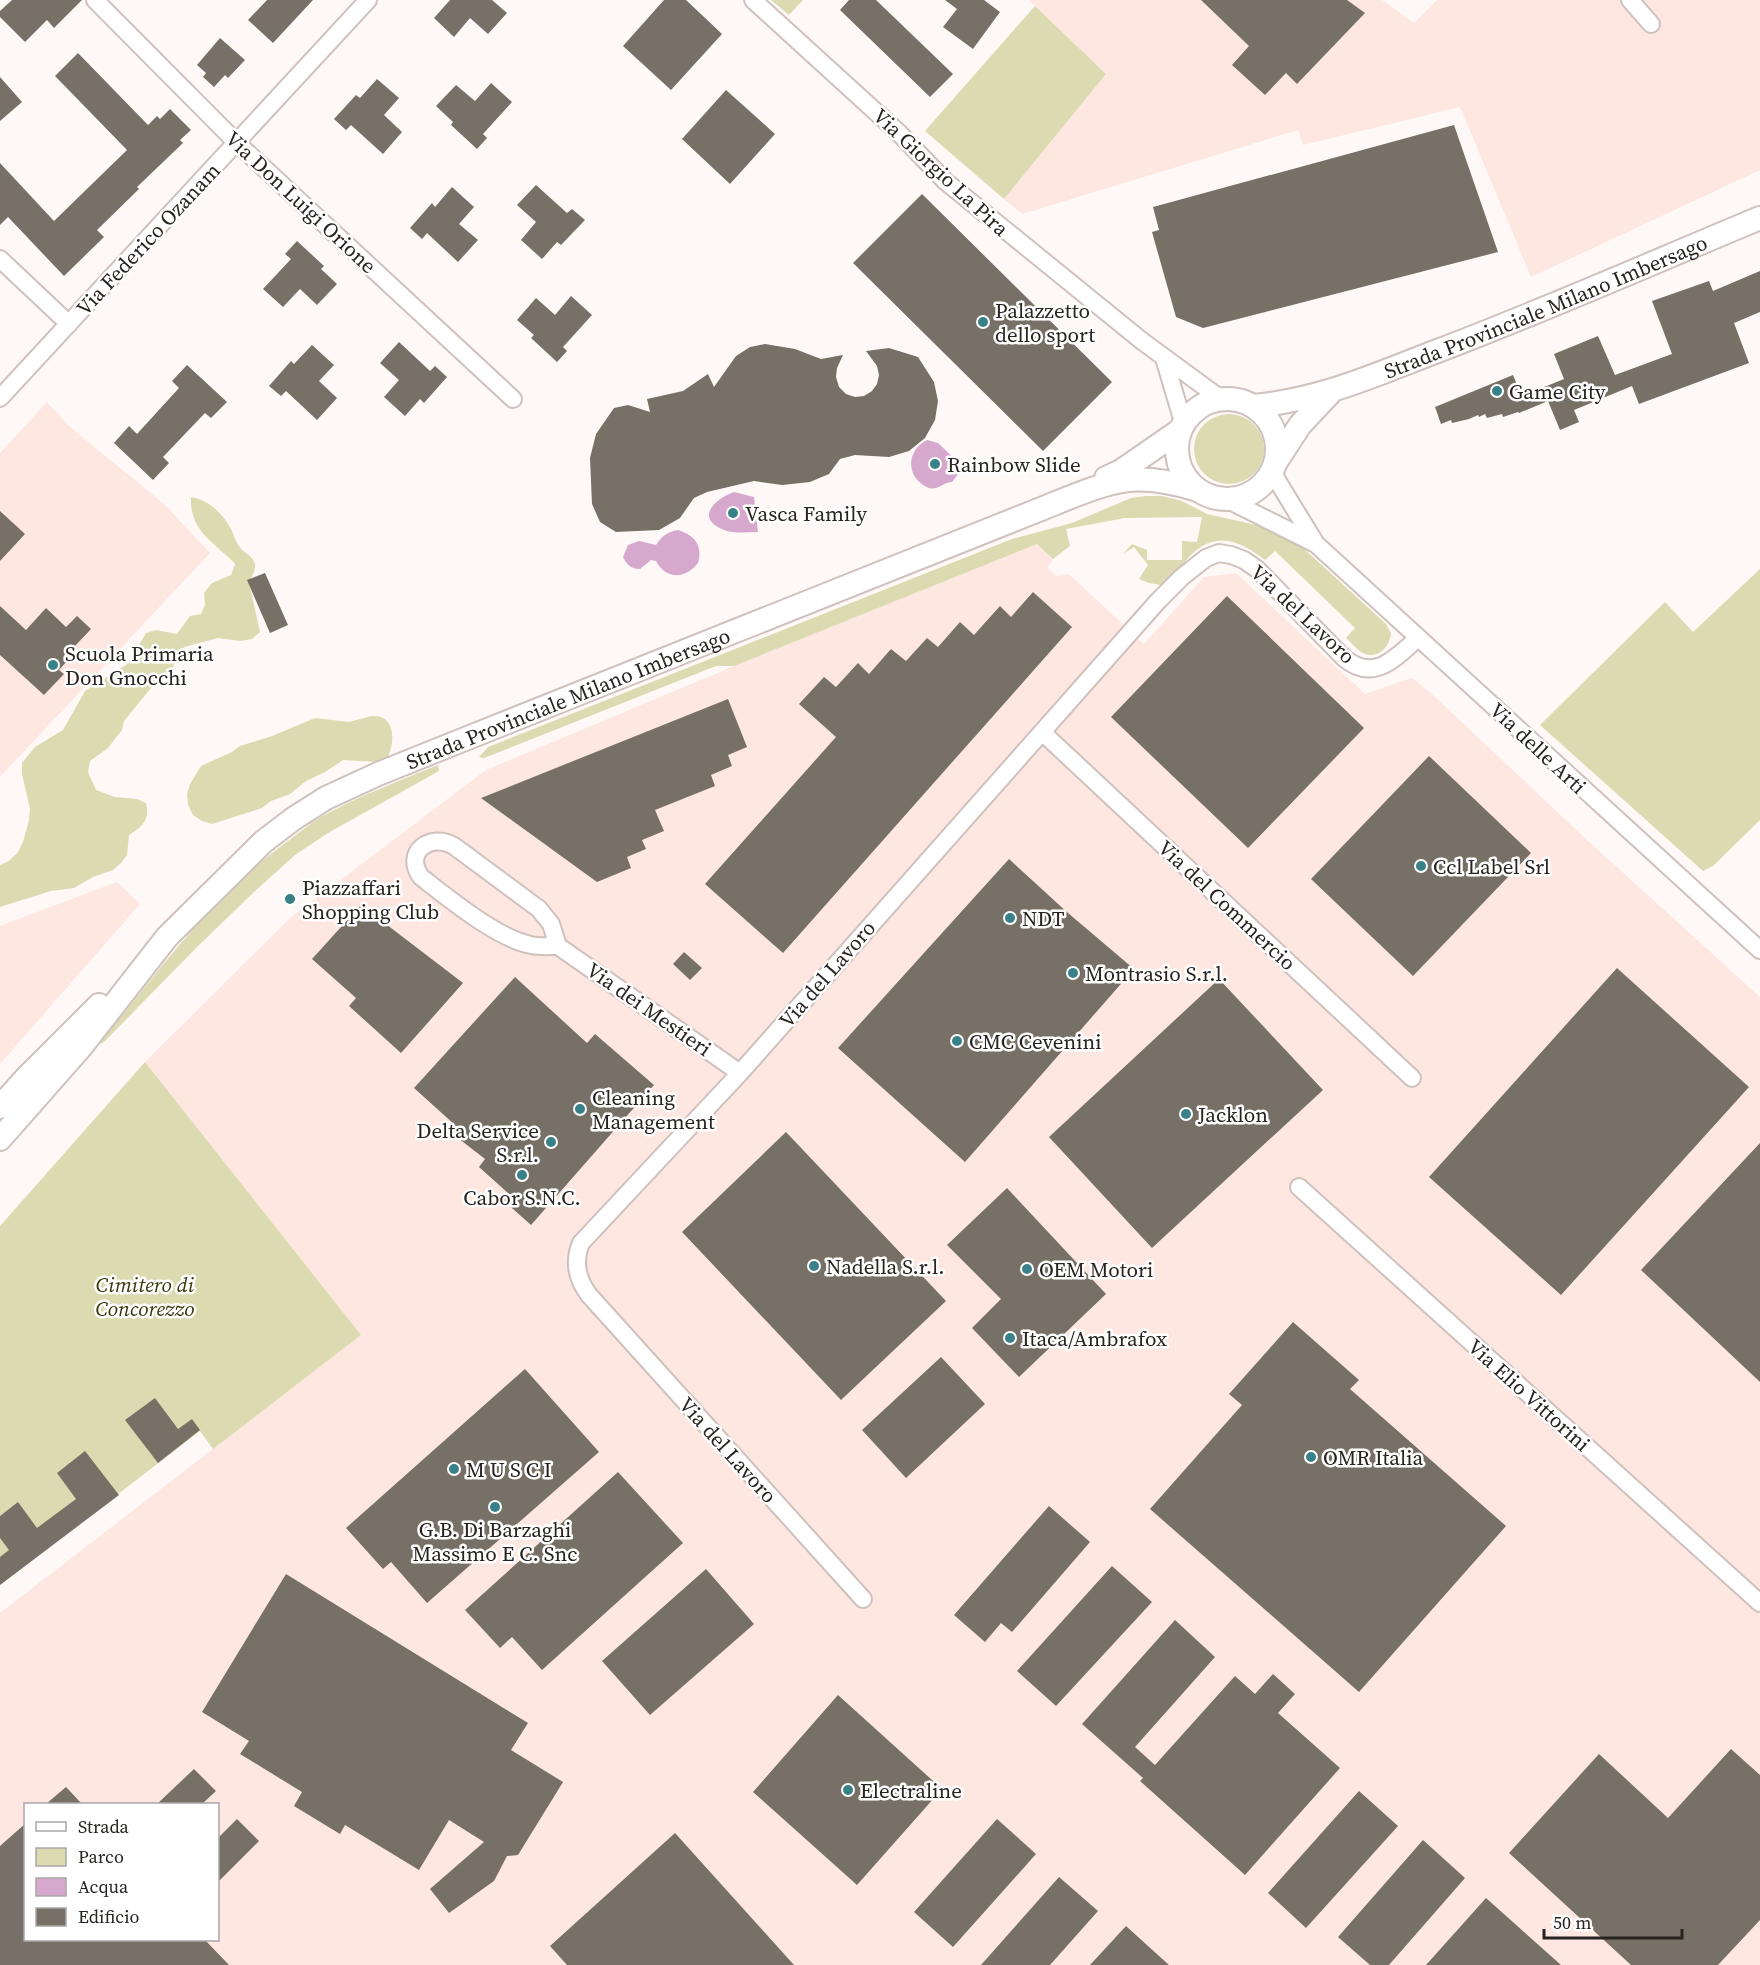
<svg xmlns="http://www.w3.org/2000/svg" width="1760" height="1965" font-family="'Source Serif 4',serif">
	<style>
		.built { fill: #fde7e0; fill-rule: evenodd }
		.green { fill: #dcdab0 }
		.water { fill: #d6a8cd }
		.building { fill: #777067 }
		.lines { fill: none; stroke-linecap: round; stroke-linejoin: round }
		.street-casing { stroke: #cfc1bd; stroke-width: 20 }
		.secondary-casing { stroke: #cfc1bd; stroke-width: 26 }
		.street { stroke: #fff; stroke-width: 16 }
		.secondary { stroke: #fff; stroke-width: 22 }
		.poi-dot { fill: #398188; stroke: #fff; stroke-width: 2 }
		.labels { text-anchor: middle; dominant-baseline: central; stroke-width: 5; stroke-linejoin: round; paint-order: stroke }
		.street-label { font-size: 21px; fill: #282321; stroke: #fff }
		.poi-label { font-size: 21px; fill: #282321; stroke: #fff; text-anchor: start }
		.park-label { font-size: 21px; font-style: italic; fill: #383508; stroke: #fff }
	</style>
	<rect width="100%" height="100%" fill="#fef8f6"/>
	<!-- built -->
	<path class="built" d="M1029,0H1382L1414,23L1437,0H1760V170L1531,277L1460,107L1303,145L1298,130L1022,214L1004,199L1106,74Z
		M47,402L69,426L165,505L210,553L0,777V453Z
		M1037,544L1053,559L1047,568L1057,576L1069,574L1144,644L1204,577L1236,573L1365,694L1412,678L1434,696L1587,840L1760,997V1965H0V1613L361,1335L145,1062L289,919L486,770L727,669ZM26,1804H218V1940H26Z
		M117,882L140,904L0,1064V926Z"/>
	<!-- green -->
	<path class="green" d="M771,0H803L789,15Z
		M1035,6L1106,74L1004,199L925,131Z
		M1194 449a35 35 0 1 1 70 0a35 35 0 1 1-70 0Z
		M1146,496H1162L1182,501L1207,514L1265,527L1293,541L1302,547L1386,624L1391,633C1390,648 1376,661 1361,652C1355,648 1351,642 1346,638L1355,628L1275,551L1265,560C1243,543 1219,530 1194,552C1183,562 1175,577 1161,585L1149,583L1139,579L1148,565L1134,547L1123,554L1132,544L1147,550V560H1182V541L1197,542L1202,517L1125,518L1066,529L1070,546L1053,559L1037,544L734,666H716L484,758L479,757L488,747L1012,539L1072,523L1131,498Z
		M191,497C209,500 222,513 231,529C234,534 235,541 239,546C243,553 253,555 255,564C256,570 252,576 249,582L260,632L252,639L240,641L218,638L184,647L178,655L170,675L151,688L124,721L122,730L108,748L90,761L88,772L96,790L115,797L137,799L146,803C150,820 143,826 129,835L127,855L121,863L113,870L93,877L74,888L51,891L0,907V865L9,861L18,852L23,842L29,820L30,809L22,774V763L35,747L63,730L85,691L129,663L146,633L156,630L177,634L190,616L201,614L205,605L204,593L212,583L231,575L235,564C216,543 189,532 191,497Z
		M1760,569V820L1713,866L1703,871L1540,725L1665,602L1693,632Z
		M371,716C374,716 378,716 381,717C397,724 393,747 387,759L377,762L343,760L325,772L306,781L290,794L271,801L262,808L212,824L202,821L193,815L188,805L187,794L190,784L201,766L232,752L240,746L272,736L315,718L349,722Z
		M438,765L439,771L328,833L295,855L254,892L197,947L104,1042L98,1045C157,973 212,896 288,841C299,833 309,824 321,817C358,796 399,781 438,765Z
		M145,1062L361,1335L213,1449L200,1431L0,1585V1226Z"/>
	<!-- water -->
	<path class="water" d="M927,440L938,443L959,463V473L952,482C944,482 937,491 929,488C906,479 905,451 927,440Z
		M734,492L754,497L758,532C747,532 735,534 724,530C694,518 715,499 734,492Z
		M678,530C695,535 703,546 698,563C686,579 666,580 656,561L651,560L640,569C631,569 627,565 623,557L628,545L639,541L656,545C662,536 667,532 678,530Z"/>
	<!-- building -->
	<path class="building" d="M12,0H82L54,28L47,20L25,42L0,17V11Z
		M267,0H313L273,43L248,20Z
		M450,0H492L507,13L488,34L470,18L454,37L434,18Z
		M664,0H686L722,34L671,90L623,46Z
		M849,0H876L953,74L930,97L840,10Z
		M945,0H984L1000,12L973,49L943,27L957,9Z
		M1201,0H1347L1365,13L1297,84L1286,73L1265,95L1232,65L1249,46Z
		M220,38L245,60L228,78L225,75L214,87L203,77L206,73L197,65Z
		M78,53L148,125L157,116L160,119L170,109L191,130L180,140L183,143L137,187L139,189L97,230L104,237L64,276L8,217L0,225V163L54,221L127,150L55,76Z
		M0,77L22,102L0,121Z
		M377,79L399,98L384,115L402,132L383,154L351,125L346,130L334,119L356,95L360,98Z
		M491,83L512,102L483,134L487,138L477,149L451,125L453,122L436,106L456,85L475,101Z
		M726,90L775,134L730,184L682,139Z
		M1454,125L1498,252L1203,328L1176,317L1152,232L1159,230L1153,207Z
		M536,185L567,213L572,209L585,220L561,245L557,242L542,259L521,240L536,222L517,205Z
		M452,187L474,207L459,224L478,240L458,262L427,233L422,239L410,228L432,203L435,207Z
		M922,194L1112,382L1043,451L853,263Z
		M297,241L324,266L321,269L337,284L317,305L300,289L283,307L263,289L291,259L285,254Z
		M1760,271V312L1734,323L1749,363L1639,404L1632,386L1574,410L1579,422L1560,430L1548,401L1519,413L1518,412L1503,417L1502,414L1487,418L1485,414L1479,417L1478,415L1469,419L1452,423L1451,420L1441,424L1435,407L1513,375L1522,396L1564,379L1554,354L1598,336L1615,375L1672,354L1652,301L1709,281L1713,291Z
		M571,296L592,315L563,347L567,351L557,362L531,338L534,335L517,320L536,298L555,315Z
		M399,342L430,371L435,366L447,377L424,403L420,399L405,416L384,397L399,380L380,363Z
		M765,344L795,349L821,359L843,355L837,368L836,377L839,387L846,394L855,397L864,396L872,391L877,384L879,375L877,366L866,351L889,348L918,357L934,382L938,401L935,420L925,438L909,451L889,457L855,455L840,459L829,474L810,482L782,485L754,481L707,492L694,498L680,518L659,530L616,532L600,522L592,504L590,458L596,434L614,408L628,405L650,412L647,399L683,391L708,374L714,387L736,356L750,347Z
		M312,345L334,365L319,381L337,398L317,420L286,391L281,396L269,386L291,361L294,364Z
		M187,365L227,402L211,418L205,413L163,457L169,463L153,480L114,443L129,426L137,434L179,388L172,381Z
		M0,511L25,534L0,561Z
		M265,573L288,625L270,633L247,580Z
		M1033,592L1072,627L783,953L705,884L836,737L799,704L824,677L836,687L858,663L869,674L891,649L906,661L927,638L938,647L960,622L974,635L1000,606L1011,617Z
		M1227,596L1364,728L1248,848L1111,717Z
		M0,606L26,630L46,608L66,627L77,616L91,629L74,647L77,650L59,670L64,674L44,695L0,655Z
		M728,699L747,747L728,755L732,766L711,775L715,786L655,810L664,831L642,840L646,849L627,857L631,868L597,882L481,798Z
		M1429,756L1531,853L1413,976L1311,879Z
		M1009,859L1068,913L1134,969L965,1162L838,1048Z
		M361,905L463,983L401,1053L349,1006L356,998L312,959Z
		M684,952L702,968L690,980L673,964Z
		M1617,968L1749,1087L1561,1295L1429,1177Z
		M515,977L587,1043L595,1034L654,1085L531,1225L502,1199L508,1193L479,1167L485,1159L449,1131L455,1125L414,1088Z
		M1219,979L1323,1090L1152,1248L1049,1137Z
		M786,1132L946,1301L841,1400L682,1232Z
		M1760,1143V1382L1641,1270Z
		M1007,1188L1106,1294L1019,1377L972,1328L1001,1299L947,1245Z
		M1293,1322L1359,1380L1350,1389L1506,1526L1359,1692L1150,1509L1242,1405L1229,1394Z
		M941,1357L985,1404L906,1478L862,1430Z
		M525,1369L599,1452L427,1603L391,1562L383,1569L346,1528Z
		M155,1398L178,1429L192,1419L200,1430L158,1463L125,1420Z
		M85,1451L119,1495L0,1585V1557L9,1550L0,1538V1516L18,1502L37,1528L76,1499L57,1473Z
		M618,1472L683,1543L542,1670L512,1637L500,1648L465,1610Z
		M1049,1506L1090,1542L1012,1632L1001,1623L985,1642L954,1615Z
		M1112,1566L1152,1602L1056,1706L1017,1671Z
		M706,1569L754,1624L650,1715L602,1661Z
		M286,1574L528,1723L511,1750L563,1782L518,1855L507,1856L494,1881L449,1913L430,1889L484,1842L449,1820L419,1870L345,1825L340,1834L294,1806L302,1792L240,1754L249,1741L202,1712Z
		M1175,1620L1215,1657L1135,1747L1155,1765L1235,1676L1255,1694L1273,1674L1295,1694L1278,1713L1340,1768L1245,1875L1140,1781L1143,1778L1082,1724Z
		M838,1695L942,1789L857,1885L753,1792Z
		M1731,1749L1760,1775V1920L1718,1965H1631L1509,1853L1599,1754L1668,1818Z
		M194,1769L216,1791L202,1804H157Z
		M66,1787L82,1804H46Z
		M1359,1791L1398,1826L1306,1928L1268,1893Z
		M237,1819L259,1841L218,1882V1838Z
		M997,1819L1036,1854L953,1947L914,1912Z
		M26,1823V1940H205L229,1965H0V1846Z
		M675,1833L794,1965H567L550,1946Z
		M1423,1840L1465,1878L1389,1965H1370L1338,1937Z
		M1059,1877L1098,1911L1050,1965H981Z
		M1486,1898L1561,1965H1426Z
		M1126,1926L1169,1965H1090Z"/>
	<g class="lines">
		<!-- street casing -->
		<g class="street-casing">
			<path id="street" d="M95,0L237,143L513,399
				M753,0L899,133L945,181L1142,341L1221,399
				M1630,0L1651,24
				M0,259L69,324
				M1164,358L1183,422
				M0,398L368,0
				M1272,472L1316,544
				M1226,499L1316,544L1760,950
				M1042,732L1412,1078
				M558,946L551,924L539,909L454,846C431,832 403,852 421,877C448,898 498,939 531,945C540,947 549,946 558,946L740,1073
				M1299,1187L1760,1603
				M863,1599L589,1295C577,1279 573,1262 581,1243L740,1073L1158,601L1182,577L1206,558L1219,553L1231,555L1244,560L1257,569L1344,658C1374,683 1395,658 1418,638"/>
		</g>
		<!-- secondary casing -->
		<g class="secondary-casing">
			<g id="secondary">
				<circle cx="1227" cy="449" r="50"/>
				<path id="s1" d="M1253,406C1321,400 1377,374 1440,350C1548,309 1654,262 1760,218"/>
				<path d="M1276,462L1300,425L1330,393"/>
				<path d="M1106,478L1121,471L1179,431"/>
				<path d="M0,1107L26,1078L99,1005"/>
				<path id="s2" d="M0,1139L81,1047L167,937L263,842L293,819L326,798L378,774L460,741L1031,513C1060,502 1099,483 1129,480C1153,478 1175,483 1198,490"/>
			</g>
		</g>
		<!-- street -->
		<use href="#street" class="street"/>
		<!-- secondary -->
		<use href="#secondary" class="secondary"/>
	</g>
	<!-- markers -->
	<g class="poi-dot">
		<circle cx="983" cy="322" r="6"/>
		<circle cx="1497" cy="391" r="6"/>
		<circle cx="935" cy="464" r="6"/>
		<circle cx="733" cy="513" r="6"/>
		<circle cx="53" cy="665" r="6"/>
		<circle cx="1421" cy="866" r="6"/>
		<circle cx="290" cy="899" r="6"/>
		<circle cx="1010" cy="918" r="6"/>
		<circle cx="1073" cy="973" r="6"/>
		<circle cx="957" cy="1041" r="6"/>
		<circle cx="580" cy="1109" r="6"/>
		<circle cx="1186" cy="1114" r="6"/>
		<circle cx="551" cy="1142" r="6"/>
		<circle cx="522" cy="1175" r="6"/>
		<circle cx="814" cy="1266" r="6"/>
		<circle cx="1027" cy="1269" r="6"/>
		<circle cx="1010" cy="1338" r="6"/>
		<circle cx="1311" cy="1457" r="6"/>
		<circle cx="454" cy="1469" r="6"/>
		<circle cx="495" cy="1507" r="6"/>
		<circle cx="848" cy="1790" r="6"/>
	</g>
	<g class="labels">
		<!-- street labels -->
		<g class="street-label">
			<text transform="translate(941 172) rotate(43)">Via Giorgio La Pira</text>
			<text transform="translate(301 202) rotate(43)">Via Don Luigi Orione</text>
			<text transform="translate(148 239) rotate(-47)">Via Federico Ozanam</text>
			<text stroke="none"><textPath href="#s1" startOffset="310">Strada Provinciale Milano Imbersago</textPath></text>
			<text transform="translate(1303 614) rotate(43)">Via del Lavoro</text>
			<text stroke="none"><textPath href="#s2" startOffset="736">Strada Provinciale Milano Imbersago</textPath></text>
			<text transform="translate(1538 748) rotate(43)">Via delle Arti</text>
			<text transform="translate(1227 905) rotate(43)">Via del Commercio</text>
			<text transform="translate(827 974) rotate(-49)">Via del Lavoro</text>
			<text transform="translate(649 1009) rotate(35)">Via dei Mestieri</text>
			<text transform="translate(1529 1395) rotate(42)">Via Elio Vittorini</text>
			<text transform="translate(728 1450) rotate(48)">Via del Lavoro</text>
		</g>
		<!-- poi labels -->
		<g class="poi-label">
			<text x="995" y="310">Palazzetto<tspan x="995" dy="24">dello sport</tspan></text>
			<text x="1509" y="391">Game City</text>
			<text x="947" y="464">Rainbow Slide</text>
			<text x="745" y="513">Vasca Family</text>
			<text x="65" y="653">Scuola Primaria<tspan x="65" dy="24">Don Gnocchi</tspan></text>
			<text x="1433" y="866">Ccl Label Srl</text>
			<text x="302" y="887">Piazzaffari<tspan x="302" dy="24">Shopping Club</tspan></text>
			<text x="1022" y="918">NDT</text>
			<text x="1085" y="973">Montrasio S.r.l.</text>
			<text x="969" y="1041">CMC Cevenini</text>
			<text x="592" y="1097">Cleaning<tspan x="592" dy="24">Management</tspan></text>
			<text x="1198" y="1114">Jacklon</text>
			<text x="539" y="1130" text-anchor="end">Delta Service<tspan x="539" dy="24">S.r.l.</tspan></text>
			<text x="522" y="1197" text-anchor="middle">Cabor S.N.C.</text>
			<text x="826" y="1266">Nadella S.r.l.</text>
			<text x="1039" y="1269">OEM Motori</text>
			<text x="1022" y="1338">Itaca/Ambrafox</text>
			<text x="1323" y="1457">OMR Italia</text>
			<text x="466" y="1469">M U S C I</text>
			<text x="495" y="1529" text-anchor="middle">G.B. Di Barzaghi<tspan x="495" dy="24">Massimo E C. Snc</tspan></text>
			<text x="860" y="1790">Electraline</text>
		</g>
		<!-- park labels -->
		<g class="park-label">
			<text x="145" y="1284">Cimitero di<tspan x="145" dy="24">Concorezzo</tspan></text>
		</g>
	</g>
	<!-- legend -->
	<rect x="24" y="1803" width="195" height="138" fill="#ffffff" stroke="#a9a7a6" stroke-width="1.5"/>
	<rect x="36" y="1822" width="30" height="9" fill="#ffffff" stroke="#a9a7a6" stroke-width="1.5"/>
	<text x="78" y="1833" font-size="18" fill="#282321">Strada</text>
	<rect x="36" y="1848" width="30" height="18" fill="#dcdab0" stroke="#a9a7a6" stroke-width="1.5"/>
	<text x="78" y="1863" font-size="18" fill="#282321">Parco</text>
	<rect x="36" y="1878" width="30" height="18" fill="#d6a8cd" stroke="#a9a7a6" stroke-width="1.5"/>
	<text x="78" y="1893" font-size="18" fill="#282321">Acqua</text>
	<rect x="36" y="1908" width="30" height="18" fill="#777067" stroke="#a9a7a6" stroke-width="1.5"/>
	<text x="78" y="1923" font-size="18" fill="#282321">Edificio</text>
	<!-- scale -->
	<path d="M1544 1929v9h138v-9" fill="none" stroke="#282321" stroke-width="3"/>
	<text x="1553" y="1929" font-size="18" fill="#282321" stroke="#ffffff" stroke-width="4.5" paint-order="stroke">50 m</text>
</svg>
